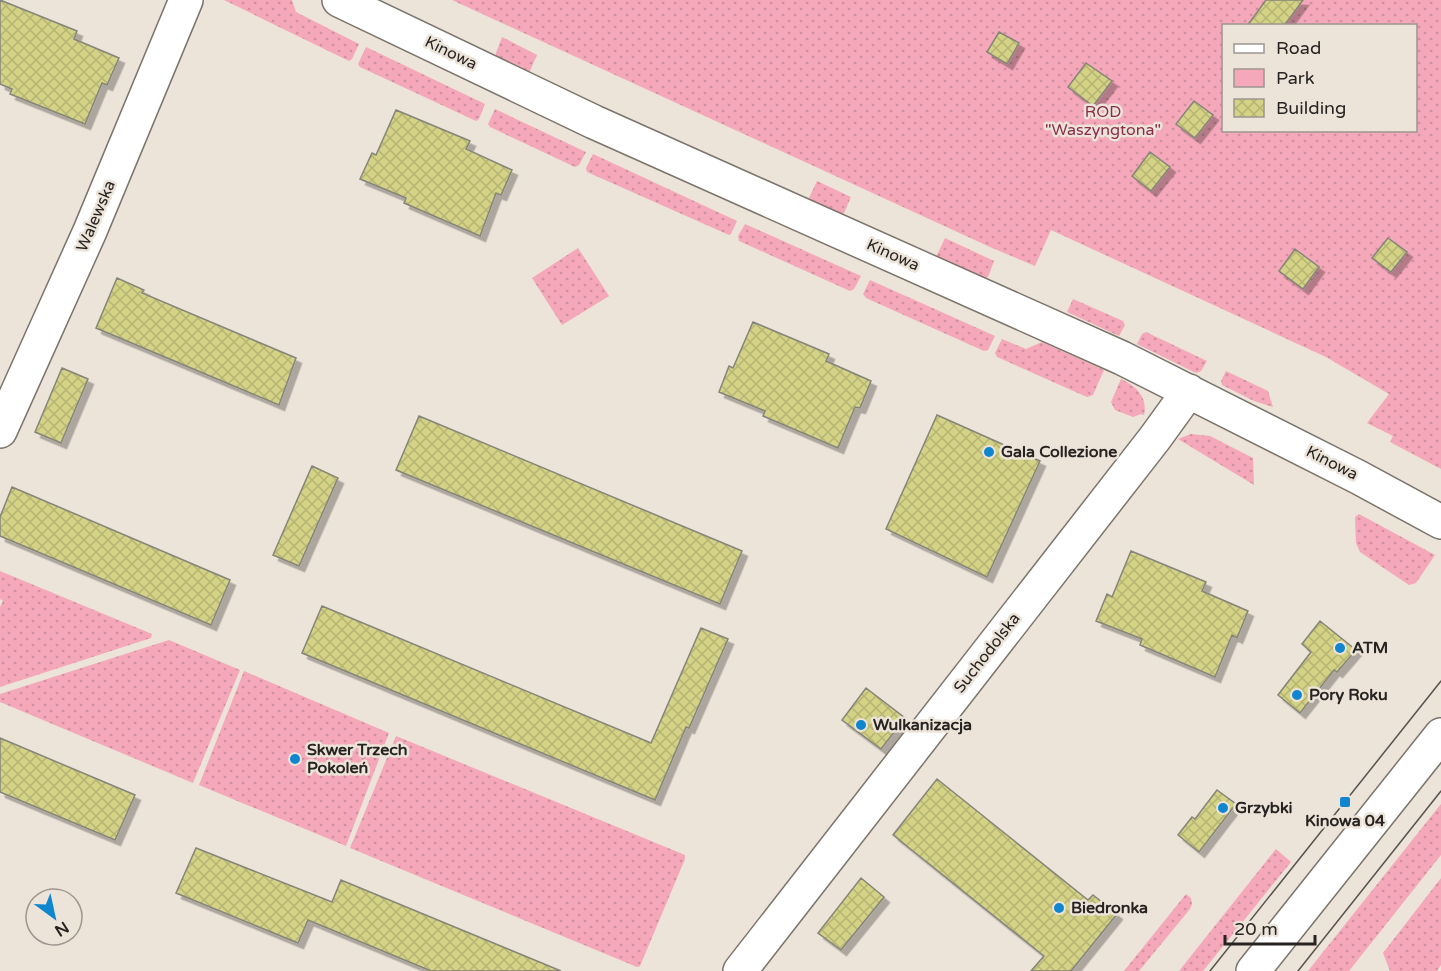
<svg xmlns="http://www.w3.org/2000/svg" width="1441" height="971" font-family="'Varela Round',sans-serif">
	<style>
		.green { fill: url(#green-dots); fill-rule: evenodd }
		.building { fill: url(#building-cross-hatch); stroke: #85857a; stroke-width: 1.5; filter: url(#shadow) }
		.lines { fill: none; stroke-linecap: round; stroke-linejoin: round }
		.minor-casing { stroke: #7b746a; stroke-width: 36 }
		.major-casing { stroke: #7b746a; stroke-width: 36 }
		.minor { stroke: #fff; stroke-width: 33 }
		.major { stroke: #fff; stroke-width: 33 }
		.tram { stroke: #57534e; stroke-width: 1.5 }
		.poi-dot { fill: #0f86ce; stroke: #ece3d9; stroke-width: 2 }
		.labels { text-anchor: middle; dominant-baseline: central; stroke-width: 5; stroke-linejoin: round; paint-order: stroke }
		.street-label { font-size: 16px; fill: #262320; stroke: #ece3d9 }
		.park-label { font-size: 16px; fill: #8a2d4b; stroke: #ece3d9 }
		.poi-label { font-size: 16px; font-weight: bold; fill: #262320; stroke: #ece3d9; text-anchor: start }
	</style>
	<defs>
		<pattern id="green-dots" width="8" height="8" patternUnits="userSpaceOnUse" patternTransform="scale(1.5)"><rect width="8" height="8" fill="#f4a8b9"/><path d="M2 2h.1M6 6h.1" fill="none" stroke="#d1909f" stroke-width="1.8" stroke-linecap="round"/></pattern>
		<pattern id="building-cross-hatch" width="8" height="8" patternUnits="userSpaceOnUse" patternTransform="scale(1.5)"><rect width="8" height="8" fill="#d4d285"/><path d="M0 0l8 8M0 8l8-8" fill="none" stroke="#b6b473"/></pattern>
		<filter id="shadow"><feDropShadow dx="5.5" dy="5.5" stdDeviation="0" flood-color="#0004"/></filter>
	</defs>
	<rect width="100%" height="100%" fill="#ece3d9"/>
	<!-- green -->
	<path class="green" d="M224,0H292L296,12L359,44L352,59L349,61Z
		M452,0H1441V469L1390,442L1393,436L1367,423L1389,394L1326,357L1051,230L1035,266L990,247ZM1224,26H1416V130H1224Z
		M502,37L537,55L529,73L496,58V53Z
		M366,47L485,104L479,119L476,121L360,67L358,64Z
		M495,109L586,152L579,165L575,167L490,127L488,124Z
		M593,154L737,221L731,234L729,235L587,172L586,168Z
		M817,181L851,197L844,213L841,215L810,201L809,198Z
		M745,224L861,276L854,289L850,291L739,241L738,236Z
		M945,238L994,261L988,277L985,278L938,258L937,255Z
		M578,248L609,296L562,325L532,278Z
		M870,280L995,336L988,350L984,351L866,298L863,294Z
		M1073,299L1123,321L1125,325L1119,336L1067,312Z
		M1146,332L1207,361L1201,371L1196,373L1137,344L1142,334Z
		M1002,339L1026,349L1042,342L1104,370L1093,395L1087,397L997,357L995,353Z
		M1226,371L1268,391L1273,407L1254,401L1222,385L1221,381Z
		M1121,379C1136,386 1148,397 1144,415L1141,414L1133,417L1115,410L1111,402Z
		M1191,434L1210,436L1253,458L1254,485L1178,439Z
		M1359,514L1435,555L1416,583L1409,585L1360,552L1356,543L1355,517Z
		M0,571L152,634L151,638L0,687V607L3,601L0,599Z
		M169,640L240,670L193,783L0,702V694Z
		M244,671L389,733L346,846L199,785Z
		M396,736L685,855V859L640,966L637,967L350,848Z
		M1441,804V855L1349,971H1308Z
		M1276,849L1291,862L1203,971H1179Z
		M1441,878V965L1437,971H1390L1383,953Z
		M1186,894L1191,898L1192,904L1190,909L1139,971H1124Z"/>
	<!-- building -->
	<path class="building" d="M0,0L77,31L74,39L119,58L107,85L102,83L85,124L10,94L12,89L0,84Z
		M1266,0H1303L1284,26H1247Z
		M999,32L1019,43L1007,64L987,52Z
		M1086,63L1112,81L1093,106L1068,87Z
		M1194,101L1213,115L1195,138L1176,124Z
		M396,110L470,141L466,149L512,170L501,195L496,193L480,236L404,203L406,198L360,179L372,153L376,155Z
		M1150,152L1170,167L1151,191L1132,176Z
		M1388,238L1407,252L1391,272L1372,258Z
		M1295,249L1319,267L1303,289L1279,271Z
		M117,278L144,290L142,293L296,358L279,405L96,328Z
		M753,322L829,354L826,361L871,381L860,408L855,407L838,448L763,416L765,411L719,392L729,366L733,368Z
		M62,368L88,379L61,443L35,432Z
		M937,415L1040,461L987,577L886,529Z
		M419,416L742,551L720,604L396,470Z
		M312,466L338,478L299,566L273,555Z
		M12,487L230,580L211,625L0,536V517Z
		M1131,551L1206,582L1202,591L1248,611L1237,638L1232,635L1215,677L1140,645L1142,639L1096,621L1107,594L1112,597Z
		M322,606L651,743L701,628L728,639L689,728L686,727L655,800L302,653Z
		M1320,621L1356,650L1337,672L1334,670L1300,713L1278,695L1311,652L1302,644Z
		M866,688L905,718L881,749L842,720Z
		M0,738L135,795L115,840L0,792Z
		M937,779L1088,900L1093,895L1117,914L1071,971H1031L1044,956L893,835Z
		M1217,790L1236,804L1199,852L1178,835L1192,817L1195,819Z
		M196,848L332,902L341,880L561,971H431L308,920L298,943L176,893Z
		M861,878L884,897L841,950L818,933Z"/>
	<g class="lines">
		<!-- minor casing -->
		<g class="minor-casing">
			<path id="minor" d="M339,0L594,122L1122,358L1358,477L1441,522
				M0,431L90,231L186,0
				M740,971L1155,438L1189,391"/>
		</g>
		<!-- major casing -->
		<g class="major-casing">
			<path id="major" d="M1253,971L1441,735"/>
		</g>
		<!-- minor -->
		<use href="#minor" class="minor"/>
		<!-- major -->
		<use href="#major" class="major"/>
		<!-- tram -->
		<path class="tram" d="M1210,971L1441,681
			M1298,971L1441,791"/>
	</g>
	<!-- markers -->
	<g class="poi-dot">
		<circle cx="989" cy="452" r="6"/>
		<circle cx="1340" cy="648" r="6"/>
		<circle cx="1297" cy="695" r="6"/>
		<circle cx="861" cy="725" r="6"/>
		<circle cx="295" cy="759" r="6"/>
		<rect x="1339" y="796" width="12" height="12" rx="3"/>
		<circle cx="1223" cy="808" r="6"/>
		<circle cx="1059" cy="908" r="6"/>
	</g>
	<g class="labels">
		<!-- street labels -->
		<g class="street-label">
			<text transform="translate(451 53) rotate(26)">Kinowa</text>
			<text transform="translate(96 216) rotate(-67)">Walewska</text>
			<text transform="translate(893 255) rotate(24)">Kinowa</text>
			<text transform="translate(1332 463) rotate(27)">Kinowa</text>
			<text transform="translate(987 653) rotate(-52)">Suchodolska</text>
		</g>
		<!-- park labels -->
		<g class="park-label">
			<text x="1103" y="112">ROD<tspan x="1103" dy="18">"Waszyngtona"</tspan></text>
		</g>
		<!-- poi labels -->
		<g class="poi-label">
			<text x="1001" y="452">Gala Collezione</text>
			<text x="1352" y="648">ATM</text>
			<text x="1309" y="695">Pory Roku</text>
			<text x="873" y="725">Wulkanizacja</text>
			<text x="307" y="750">Skwer Trzech<tspan x="307" dy="18">Pokoleń</tspan></text>
			<text x="1235" y="808">Grzybki</text>
			<text x="1345" y="821" text-anchor="middle">Kinowa 04</text>
			<text x="1071" y="908">Biedronka</text>
		</g>
	</g>
	<!-- legend -->
	<rect x="1222" y="24" width="195" height="108" fill="#ece3d9" stroke="#9d968f" stroke-width="1.5"/>
	<rect x="1234" y="44" width="30" height="9" fill="#ffffff" stroke="#9d968f" stroke-width="1.5"/>
	<text x="1276" y="54" font-size="18" fill="#262320">Road</text>
	<rect x="1234" y="69" width="30" height="18" fill="#f4a8b9" stroke="#9d968f" stroke-width="1.5"/>
	<text x="1276" y="84" font-size="18" fill="#262320">Park</text>
	<rect x="1234" y="99" width="30" height="18" fill="url(#building-cross-hatch)" stroke="#9d968f" stroke-width="1.5"/>
	<text x="1276" y="114" font-size="18" fill="#262320">Building</text>
	<!-- north arrow -->
	<g transform="translate(54 917) rotate(147)"><circle r="28" fill="#ece3d9" stroke="#9d968f" stroke-width="1.5"/>
	<path d="M0-4.5L10 22L0 15L-10 22Z" fill="#0f86ce"/>
	<text y="-9" font-size="16" font-weight="bold" text-anchor="middle" fill="#262320">N</text>
	</g>
	<!-- scale -->
	<path d="M1225 935v9h90v-9" fill="none" stroke="#262320" stroke-width="3"/>
	<text x="1234" y="935" font-size="18" fill="#262320" stroke="#ece3d9" stroke-width="4.5" paint-order="stroke">20 m</text>
</svg>
